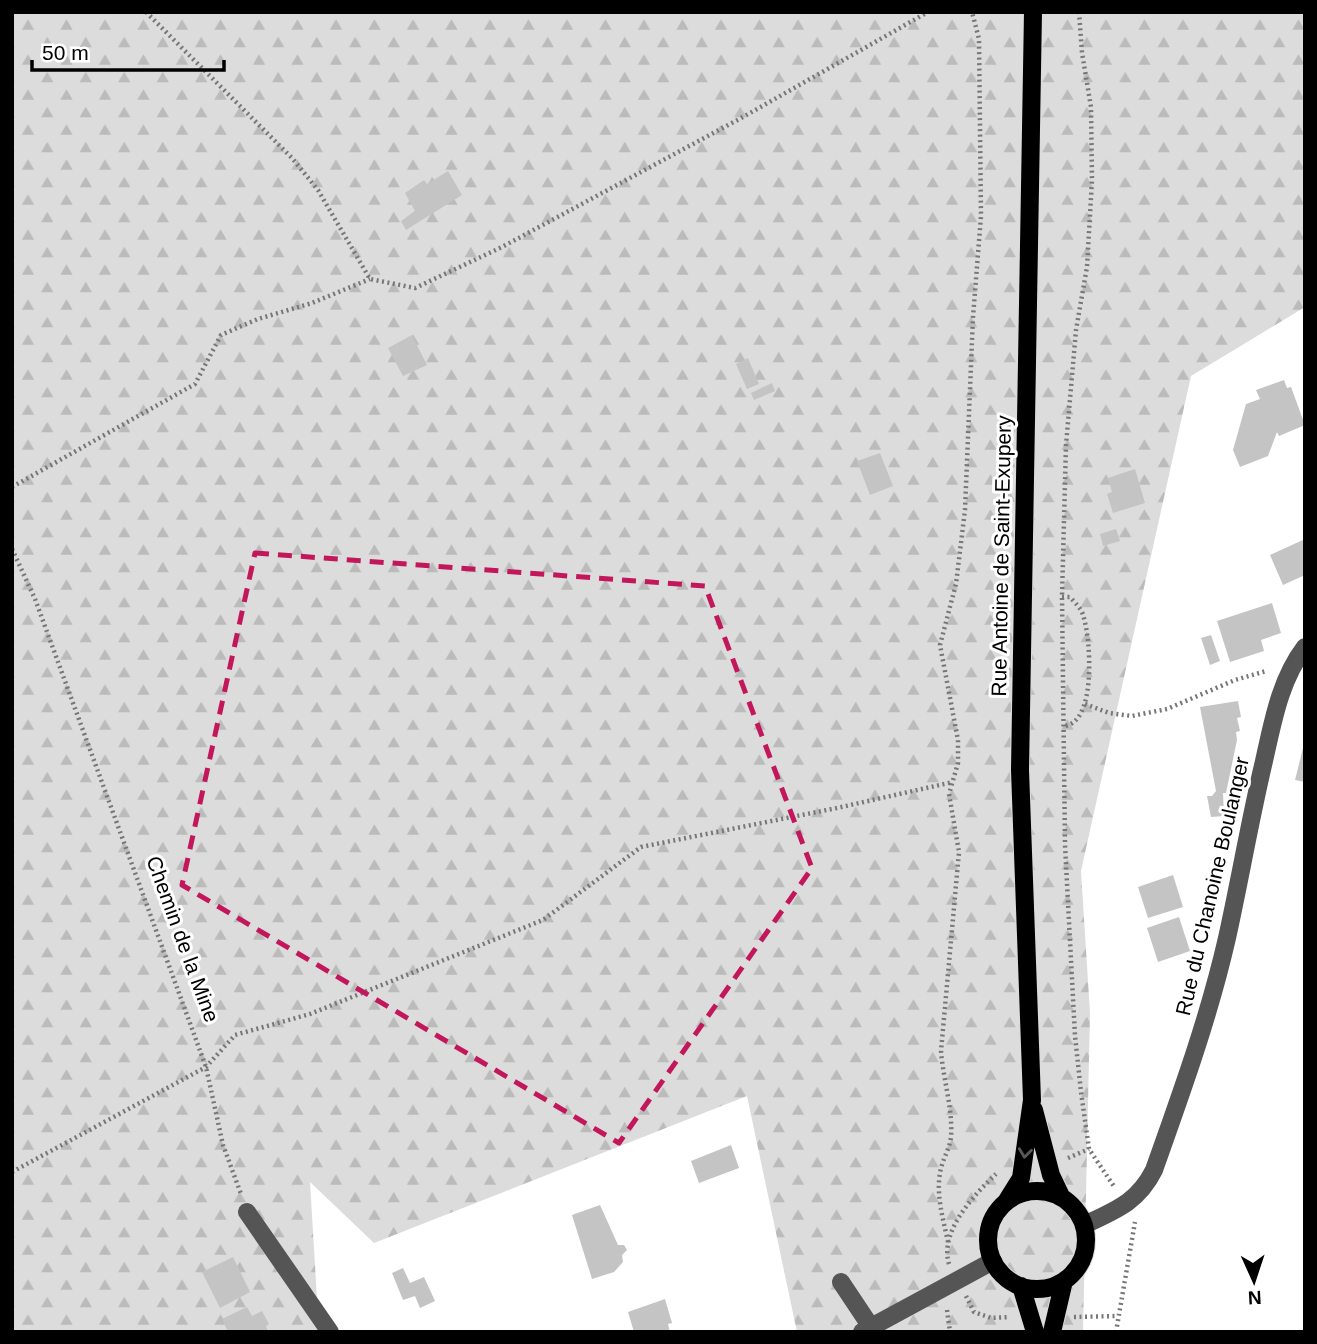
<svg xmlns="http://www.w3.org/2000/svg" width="1317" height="1344" font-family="Arial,sans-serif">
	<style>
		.forest { fill: url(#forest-firs) }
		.building { fill: #c4c4c4 }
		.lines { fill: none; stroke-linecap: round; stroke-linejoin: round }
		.major-casing { stroke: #dbdbdb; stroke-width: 20 }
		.path { stroke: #777; stroke-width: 4.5; stroke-dasharray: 2 3.5; stroke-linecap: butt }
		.minor { stroke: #555; stroke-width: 18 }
		.major { stroke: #000; stroke-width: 18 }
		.oneway { stroke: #595959 }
		.marked { fill: none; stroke: #c2185b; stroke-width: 5; stroke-dasharray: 14 9; stroke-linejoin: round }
		.labels { text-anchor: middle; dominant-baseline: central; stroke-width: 6; stroke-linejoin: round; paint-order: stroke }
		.street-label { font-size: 21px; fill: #000; stroke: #fff }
	</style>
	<defs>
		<pattern id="forest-firs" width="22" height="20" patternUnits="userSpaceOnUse" patternTransform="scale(1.75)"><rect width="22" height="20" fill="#dcdcdc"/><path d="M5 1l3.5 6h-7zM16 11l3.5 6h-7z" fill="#bbb"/></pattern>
	</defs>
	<rect width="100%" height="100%" fill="#fff"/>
	<!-- forest -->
	<path class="forest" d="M12,12H1305V307L1191,376L1081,871L1090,1013L1083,1332H797L747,1096L374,1243L310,1182L319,1332H12Z"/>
	<!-- building -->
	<path class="building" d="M448,171L462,195L406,230L401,221L415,211L405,193L424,180L427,184Z
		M412,335L427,365L403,376L388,348Z
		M748,358L759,384L747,389L736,364Z
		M1284,380L1287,388L1291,387L1305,425L1279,436L1277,432L1268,456L1240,467L1233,450L1246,404L1260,399L1256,390Z
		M772,383L775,391L754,400L751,393Z
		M880,453L893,486L870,495L857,461Z
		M1135,469L1145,503L1113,513L1107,494L1112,492L1108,478Z
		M1116,529L1120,541L1103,546L1100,534Z
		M1305,539V575L1283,585L1270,555Z
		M1272,603L1281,633L1261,640L1264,651L1230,662L1217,621Z
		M1211,635L1220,661L1210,665L1201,638Z
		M1238,701L1241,717L1237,718L1240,731L1236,732L1237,740L1226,793H1223L1224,816L1211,817L1207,796H1212L1216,791L1200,707Z
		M1304,744H1305V782L1295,780Z
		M1173,875L1183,907L1148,918L1138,887Z
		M1179,917L1190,951L1158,962L1147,928Z
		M731,1145L739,1168L699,1183L691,1161Z
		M600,1205L618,1245H624L627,1250L622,1255L623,1262L614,1272L592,1279L572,1215Z
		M233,1257L250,1292L220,1308L202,1272Z
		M403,1268L410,1283L424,1277L435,1301L420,1308L415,1296L403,1300L392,1273Z
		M665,1299L672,1323L668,1324L670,1332H634L628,1312Z
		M247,1307L252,1316L262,1311L269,1324L266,1326L268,1332H228L222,1319Z"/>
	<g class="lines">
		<!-- major casing -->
		<g class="major-casing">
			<path id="major" d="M1034,1110L1051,1175L1061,1196
				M988 1240a49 49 0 1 1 98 0a49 49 0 1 1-98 0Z
				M1006,1202L1021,1178L1032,1100L1020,770L1033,12
				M1021,1286L1035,1332
				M1052,1332L1064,1281"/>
		</g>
		<!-- path -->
		<path class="path" d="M146,12L292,158L318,190L370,279L415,288L502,247L743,117L928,12
			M1079,12L1082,53L1091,107L1092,180L1087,267L1076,330L1066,445L1062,597L1065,845L1075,1036L1081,1092L1089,1149L1115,1188
			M12,487L195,384L221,335L258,319L312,303L370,279
			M12,549L35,599L206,1067L223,1145L241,1194
			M1062,597H1070C1075,603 1081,608 1083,615C1091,638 1097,725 1063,726
			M1085,704L1109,713L1132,716L1167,709L1235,680L1266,671
			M1068,1158L1089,1149
			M12,1172L206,1067L235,1035L310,1014L543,920L641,847L837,808L953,782
			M948,1242C943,1218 935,1193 941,1168C944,1157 950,1147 951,1137C953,1108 943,1079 941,1051L959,852L949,794L958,763V740L940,645L956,584L965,510L973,317L981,216L979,39L972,12
			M949,1264C939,1231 975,1194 996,1174
			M966,1296L974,1312L991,1318L1010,1317
			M947,1310L950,1332
			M1074,1317L1118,1316
			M1116,1332L1135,1222"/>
		<!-- minor -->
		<path class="minor" d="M247,1212L330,1332
			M1084,1225C1116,1210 1138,1202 1154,1170C1181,1094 1209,1017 1227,938C1240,879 1250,820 1264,761C1273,721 1280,680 1305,647
			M841,1282L871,1327
			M862,1332L993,1261"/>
		<!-- major -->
		<use href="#major" class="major"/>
	</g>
	<!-- one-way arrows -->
	<defs><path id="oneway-chevron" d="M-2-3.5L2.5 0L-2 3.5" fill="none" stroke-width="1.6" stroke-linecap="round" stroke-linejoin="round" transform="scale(1.75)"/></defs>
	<use class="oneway" href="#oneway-chevron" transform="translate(1025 1153) rotate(97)"/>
	<!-- marked area -->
	<path class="marked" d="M255,553L705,586L812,868L619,1143L182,885Z"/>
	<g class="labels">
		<!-- street labels -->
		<g class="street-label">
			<text transform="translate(1001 556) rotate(-89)">Rue Antoine de Saint-Exupery</text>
			<text transform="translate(1212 886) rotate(-77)">Rue du Chanoine Boulanger</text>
			<text transform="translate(183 939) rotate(70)">Chemin de la Mine</text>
		</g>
	</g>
	<!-- border -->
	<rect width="1317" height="1344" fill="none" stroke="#000000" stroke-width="28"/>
	<!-- north arrow -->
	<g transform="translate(1254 1281) rotate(177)" stroke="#ffffff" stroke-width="5" paint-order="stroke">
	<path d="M0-5L12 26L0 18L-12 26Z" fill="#000000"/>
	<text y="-10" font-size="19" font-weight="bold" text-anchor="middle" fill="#000000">N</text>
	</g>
	<!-- scale -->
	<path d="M32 60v10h192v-10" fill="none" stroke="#000000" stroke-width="3.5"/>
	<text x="42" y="60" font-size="21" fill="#000000" stroke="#ffffff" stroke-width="5" paint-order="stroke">50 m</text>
</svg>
